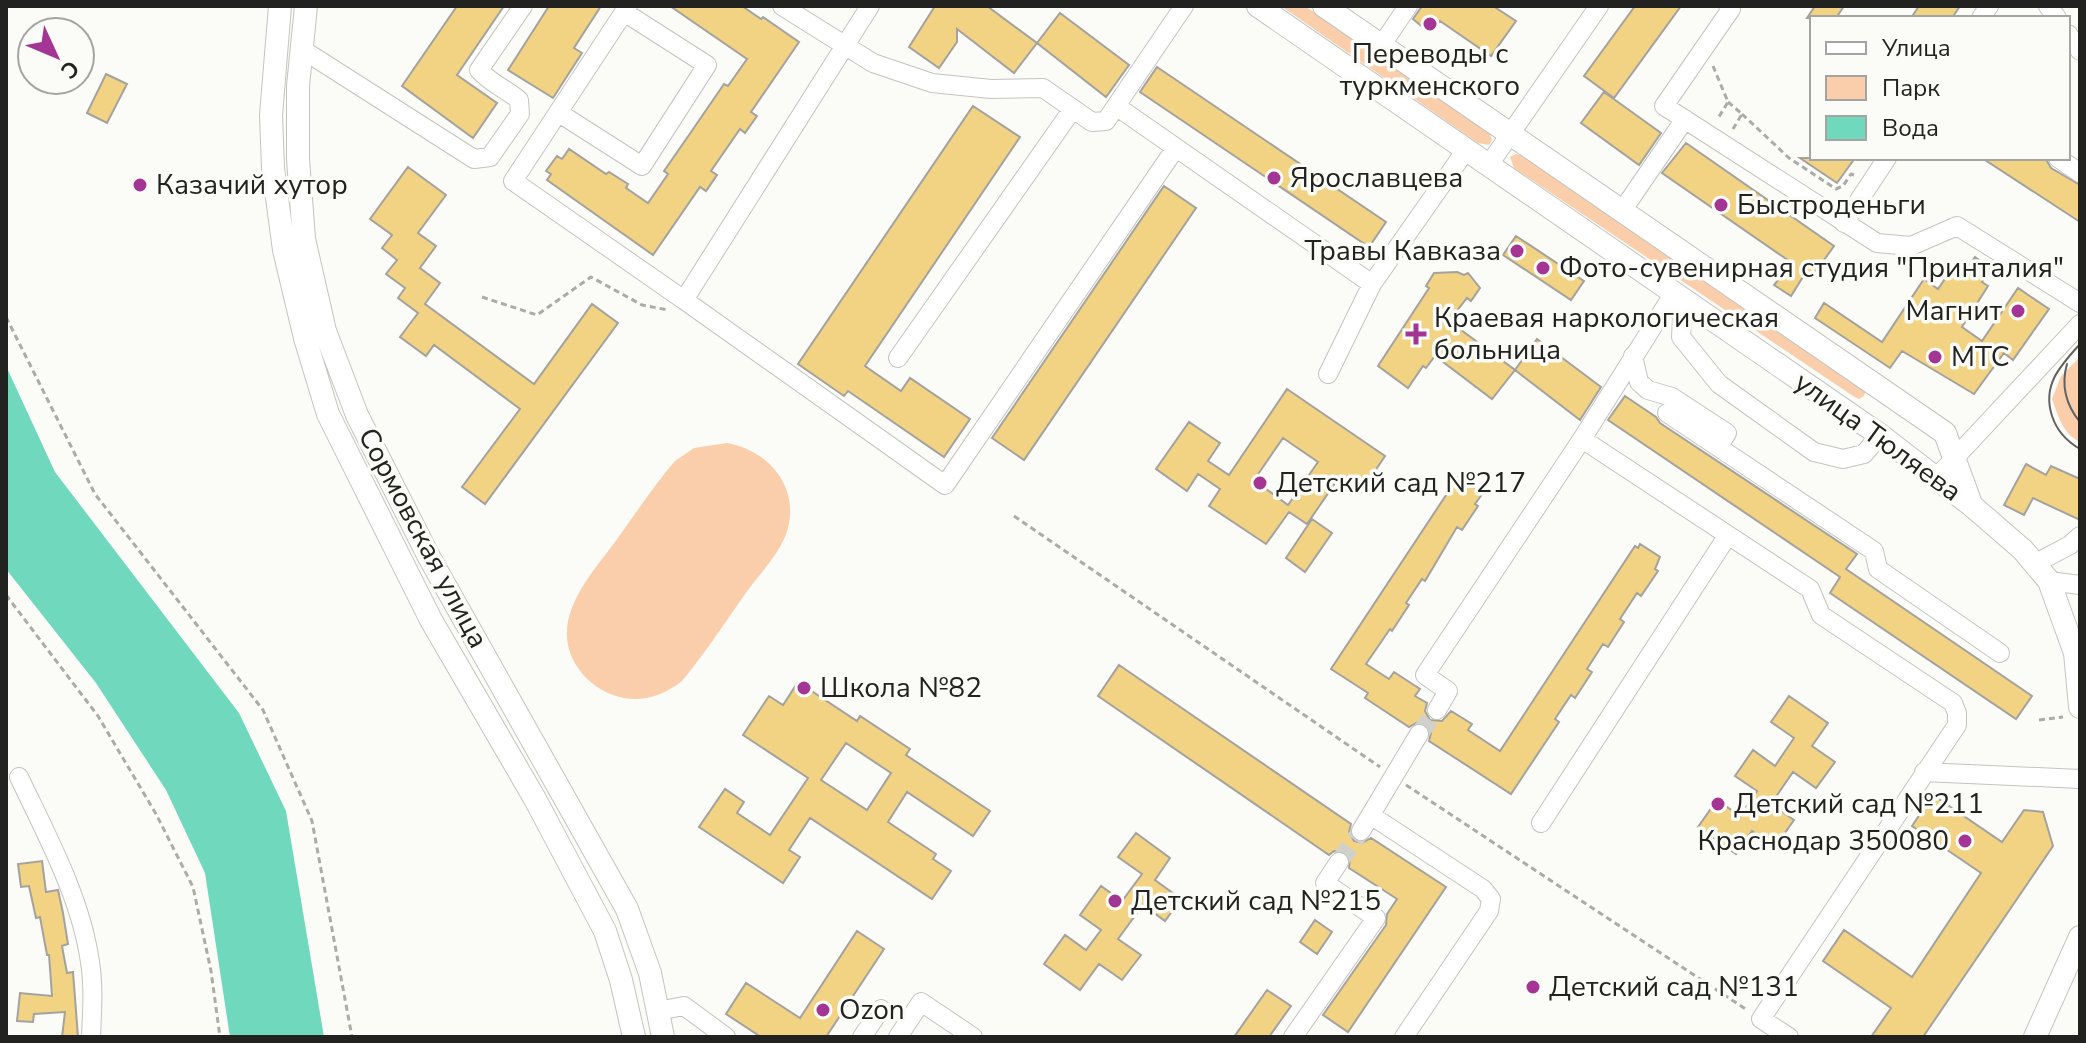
<svg xmlns="http://www.w3.org/2000/svg" width="2086" height="1043" font-family="'Nunito Sans',sans-serif">
	<style>
		.green { fill: #faceab }
		.water { fill: #6fd8bd }
		.building { fill: #f2d383; stroke: #a4a29e; stroke-width: 2; fill-rule: evenodd }
		.lines { fill: none; stroke-linecap: round; stroke-linejoin: round }
		.minor-tunnel { stroke: #d0d1cc; stroke-width: 18; stroke-dasharray: 18 9; stroke-linecap: butt }
		.minor-casing { stroke: #c2c4bf; stroke-width: 20 }
		.major-casing { stroke: #c2c4bf; stroke-width: 24 }
		.path { stroke: #abaca8; stroke-width: 3; stroke-dasharray: 6 4; stroke-linecap: butt }
		.minor { stroke: #fff; stroke-width: 18 }
		.major { stroke: #fff; stroke-width: 22 }
		.tram { stroke: #616260; stroke-width: 2 }
		.poi-dot { fill: #a33695; stroke: #fbfcf7; stroke-width: 3 }
		.labels { text-anchor: middle; dominant-baseline: central; stroke-width: 7; stroke-linejoin: round; paint-order: stroke }
		.poi-label { font-size: 28px; fill: #222321; stroke: #fbfcf7; text-anchor: start }
		.street-label { font-size: 28px; fill: #222321; stroke: #fbfcf7 }
	</style>
	<rect width="100%" height="100%" fill="#fbfcf7"/>
	<!-- green -->
	<path class="green" d="M1281,6H1305L1490,134L1492,140L1489,145L1478,143Z
		M1516,154L1523,156L1866,390L1864,396L1859,399L1853,396L1514,168L1510,157Z
		M2080,357V442C2063,434 2058,416 2052,399L2061,376Z
		M727,443C767,450 799,485 788,528C782,551 762,571 748,590C726,621 706,652 682,681C662,697 638,704 613,695C598,690 584,678 576,665C547,617 594,572 620,535C638,510 655,484 675,461L694,448Z"/>
	<!-- water -->
	<path class="water" d="M6,366L55,472L239,713L286,811L324,1037H230L205,873L166,790L96,683L6,569Z"/>
	<!-- building -->
	<path class="building" d="M457,6H504L457,75L497,103L473,138L402,86Z
		M549,6H601L574,48L582,53L553,98L508,70Z
		M670,6H742L761,19L763,17L799,42L751,112L757,116L745,133L740,129L711,171L717,175L706,191L700,187L653,255L547,180L551,174L546,171L557,156L562,159L569,149L606,174L609,172L628,184L626,188L648,203L668,174L664,171L689,135L724,84L728,86L747,59Z
		M935,6H987L1037,43L1014,73L957,29V42L939,68L909,47Z
		M1422,6H1493L1516,21L1491,56L1440,21L1434,28L1425,29L1413,19Z
		M1635,6H1681L1614,98L1584,76Z
		M1815,6H1844L1836,18H1807Z
		M1919,6H1960L1952,18H1911Z
		M1060,13L1129,65L1106,97L1037,43Z
		M1157,67L1386,222L1369,247L1140,92Z
		M106,74L127,84L107,123L87,113Z
		M1604,92L1661,133L1639,165L1581,123Z
		M973,106L1020,137L865,366L901,391L910,378L970,419L944,457L848,391L844,396L798,364Z
		M1686,143L1834,246L1812,277L1806,272L1791,296L1774,285L1792,263L1662,173Z
		M1800,158H1855L1837,183Z
		M1982,158H2042L2047,161L2051,168L2080,185V222Z
		M408,167L446,195L418,233L436,246L420,268L440,283L425,304L534,384L592,304L618,323L485,504L462,487L520,409L434,345L426,356L400,337L418,313L398,298L405,288L386,274L397,260L382,248L392,235L370,219Z
		M1164,186L1196,208L1024,460L992,438Z
		M1516,236L1584,281L1571,300L1503,255Z
		M1975,257L1991,269L1982,282L1988,286L1962,327L1982,341L2018,288L2049,309L2013,360L2004,353L1974,394L1902,351L1890,368L1815,318L1824,303L1882,342L1924,279L1938,289L1955,264L1965,271Z
		M1457,272L1464,275L1468,273L1480,288L1471,301L1467,298L1449,321L1515,370L1492,399L1435,356L1426,368L1423,366L1408,388L1378,366L1429,288L1426,286L1434,273Z
		M1537,339L1601,387L1580,420L1515,370Z
		M1287,389L1385,456L1361,492L1340,476L1307,524L1289,512L1266,544L1209,506L1220,489L1198,474L1187,491L1156,469L1189,422L1220,443L1208,461L1229,475ZM1283,438L1318,462L1288,505L1254,480Z
		M1625,396L1656,417L1660,423L1857,554L1846,569L2032,696L2016,719L1830,593L1840,577L1608,420Z
		M2026,464L2046,475L2051,466L2080,479V520L2033,498L2024,515L2004,505Z
		M1458,477L1483,493L1475,504L1478,506L1462,530L1457,527L1425,581L1422,579L1406,603L1409,605L1392,631L1390,629L1366,664L1389,679L1394,672L1420,689L1415,696L1427,703L1425,711L1430,720L1442,721L1451,711L1472,724L1468,730L1500,751L1635,546L1638,548L1640,544L1660,557L1655,569L1658,571L1641,596L1637,593L1620,619L1624,622L1608,647L1603,644L1587,669L1592,672L1575,698L1571,695L1555,719L1559,722L1511,794L1429,741L1431,733L1426,724L1418,722L1409,727L1365,698L1368,693L1331,669Z
		M1312,519L1332,533L1305,572L1286,558Z
		M1119,665L1351,824L1349,832L1354,841L1362,843L1371,838L1446,887L1348,1032L1323,1015L1386,925L1387,914L1397,899L1349,868L1350,857L1345,852L1334,851L1329,855L1098,696Z
		M798,682L857,721L860,716L910,749L906,755L990,811L973,836L907,792L888,822L936,854L933,859L951,871L932,899L810,818L789,850L800,857L783,883L699,827L725,789L744,802L737,813L770,835L808,778L743,735L769,696L783,705ZM846,743L891,773L867,810L821,780Z
		M1789,696L1828,723L1812,746L1835,762L1816,788L1793,772L1771,804L1794,820L1775,847L1752,831L1736,854L1698,827L1717,800L1740,816L1757,791L1735,776L1753,750L1775,766L1794,738L1771,722Z
		M1933,795L2002,842L2024,810L2043,812L2053,846L1923,1037H1871L1891,1008L1823,961L1844,930L1912,977L1981,873L1912,826Z
		M1136,833L1170,858L1155,880L1181,899L1165,921L1143,905L1118,939L1141,955L1122,980L1099,964L1080,990L1044,964L1065,935L1086,950L1101,930L1080,915L1101,886L1122,901L1142,874L1118,857Z
		M42,861L46,892L58,890L63,913L68,944L62,946L67,973L73,972L78,1037H62L65,1012L34,1014L33,1022L17,1021L20,993L52,996L49,955H47L40,917L36,918L29,886L21,887L18,864Z
		M1315,920L1332,932L1317,954L1300,942Z
		M857,931L884,949L826,1037H761L726,1014L746,983L800,1018Z
		M1267,990L1291,1006L1269,1037H1234Z"/>
	<g class="lines">
		<!-- minor-tunnel -->
		<path class="minor-tunnel" d="M1419,734L1437,710
			M1339,862L1361,831"/>
		<!-- minor casing -->
		<g class="minor-casing">
			<path id="minor" d="M628,6L513,181L684,300L870,6
				M782,6L873,63L932,83L991,89L1043,88L1092,122L1106,121L1116,106L1372,284
				M1728,6L1731,9L1664,106L1877,243L1911,246L1957,226L2080,303
				M2048,6L2057,18
				M1981,18L1989,6
				M2068,34L2080,51
				M1381,46L1408,6
				M300,48L474,159L490,157L520,114L519,100C506,89 490,83 479,70L523,6
				M1116,106L1184,6
				M559,113L642,166L707,65L624,12
				M2058,158L2080,173
				M1488,166L1599,6
				M1622,211L1685,119
				M1844,223L1887,158
				M1683,299L1681,337L1719,384L1814,452L1843,459L1864,454L1880,435
				M684,300L945,485L1175,149
				M1633,356L1639,382L1648,390L1672,397L1727,433L1718,447L1874,551L1878,569L2000,653
				M898,358L1072,110
				M1328,374L1372,284L1466,150
				M1667,413L1718,447
				M1582,439L1810,589L1821,615L1953,703L1957,713V725L1761,1019L1789,1037
				M1936,478L2080,324
				M2034,564L2070,545L2080,536
				M2049,581L2080,585
				M1437,710L1448,691L1425,675L1582,439L1674,293
				M1924,772L2080,779
				M19,777C47,836 81,898 90,962C94,987 92,1012 91,1037
				M1372,816L1483,889L1491,899L1489,911L1404,1037
				M1541,823L1728,535
				M1361,831L1419,734
				M657,1011L684,1006L726,1037
				M862,1037L881,1009
				M898,1037L921,1002L973,1037
				M1293,1037L1376,918L1325,883L1339,862"/>
		</g>
		<!-- major casing -->
		<g class="major-casing">
			<path id="major" d="M280,6L271,115L273,168L284,250L305,338L328,414L431,620L535,799L605,931L621,980L634,1037
				M306,6L298,86V159L304,239L325,331L357,415L429,557L627,909L650,973L663,1037
				M1258,6L1880,435L1971,505L2023,550L2049,581L2075,653L2080,707
				M1324,6L1945,433L1971,504
				M2035,1037L2080,937"/>
		</g>
		<!-- path -->
		<path class="path" d="M1713,66L1728,102L1717,120
			M1728,102L1742,114L1733,129
			M1742,114L1789,158L1836,189L1843,186L1851,174L1856,176
			M482,297L537,315L591,277L642,305L668,310
			M6,317L95,494L263,710L312,821L352,1037
			M1014,516L1380,767
			M6,595L98,716L156,814L193,887L211,971L220,1037
			M2039,720L2063,717
			M1406,785L1747,1010"/>
		<!-- minor -->
		<use href="#minor" class="minor"/>
		<!-- major -->
		<use href="#major" class="major"/>
		<!-- tram -->
		<path class="tram" d="M2080,344C2060,366 2042,385 2052,416C2057,431 2066,441 2080,449
			M2067,364C2061,385 2066,405 2080,422"/>
	</g>
	<!-- markers -->
	<g class="poi-dot">
		<circle cx="1430" cy="24" r="8"/>
		<circle cx="1274" cy="178" r="8"/>
		<circle cx="140" cy="185" r="8"/>
		<circle cx="1721" cy="205" r="8"/>
		<circle cx="1517" cy="251" r="8"/>
		<circle cx="1543" cy="268" r="8"/>
		<circle cx="2018" cy="311" r="8"/>
		<path d="M1412 322h8v8h8v8h-8v8h-8v-8h-8v-8h8z"/>
		<circle cx="1935" cy="357" r="8"/>
		<circle cx="1260" cy="483" r="8"/>
		<circle cx="804" cy="688" r="8"/>
		<circle cx="1718" cy="804" r="8"/>
		<circle cx="1965" cy="841" r="8"/>
		<circle cx="1115" cy="901" r="8"/>
		<circle cx="1533" cy="987" r="8"/>
		<circle cx="823" cy="1010" r="8"/>
	</g>
	<g class="labels">
		<!-- poi labels -->
		<g class="poi-label">
			<text x="1430" y="54" text-anchor="middle">Переводы с<tspan x="1430" dy="32">туркменского</tspan></text>
			<text x="1290" y="178">Ярославцева</text>
			<text x="156" y="185">Казачий хутор</text>
			<text x="1737" y="205">Быстроденьги</text>
			<text x="1501" y="251" text-anchor="end">Травы Кавказа</text>
			<text x="1559" y="268">Фото-сувенирная студия "Принталия"</text>
			<text x="2002" y="311" text-anchor="end">Магнит</text>
			<text x="1434" y="318">Краевая наркологическая<tspan x="1434" dy="32">больница</tspan></text>
			<text x="1951" y="357">МТС</text>
			<text x="1276" y="483">Детский сад №217</text>
			<text x="820" y="688">Школа №82</text>
			<text x="1734" y="804">Детский сад №211</text>
			<text x="1949" y="841" text-anchor="end">Краснодар 350080</text>
			<text x="1131" y="901">Детский сад №215</text>
			<text x="1549" y="987">Детский сад №131</text>
			<text x="839" y="1010">Ozon</text>
		</g>
		<!-- street labels -->
		<g class="street-label">
			<text transform="translate(1878 437) rotate(36)">улица Тюляева</text>
			<text transform="translate(423 538) rotate(62)">Сормовская улица</text>
		</g>
	</g>
	<!-- border -->
	<rect width="2086" height="1043" fill="none" stroke="#222321" stroke-width="16"/>
	<!-- legend -->
	<rect x="1810" y="16" width="260" height="144" fill="#fbfcf7" stroke="#a4a5a1" stroke-width="2"/>
	<rect x="1826" y="42" width="40" height="12" fill="#ffffff" stroke="#a4a5a1" stroke-width="2"/>
	<text x="1882" y="56" font-size="24" fill="#222321">Улица</text>
	<rect x="1826" y="76" width="40" height="24" fill="#faceab" stroke="#a4a5a1" stroke-width="2"/>
	<text x="1882" y="96" font-size="24" fill="#222321">Парк</text>
	<rect x="1826" y="116" width="40" height="24" fill="#6fd8bd" stroke="#a4a5a1" stroke-width="2"/>
	<text x="1882" y="136" font-size="24" fill="#222321">Вода</text>
	<!-- north arrow -->
	<g transform="translate(56 56) rotate(134)"><circle r="38" fill="#fbfcf7" stroke="#a4a5a1" stroke-width="2"/>
	<path d="M0-6L14 30L0 20L-14 30Z" fill="#a33695"/>
	<text y="-12" font-size="22" font-weight="bold" text-anchor="middle" fill="#222321">С</text>
	</g>
</svg>
